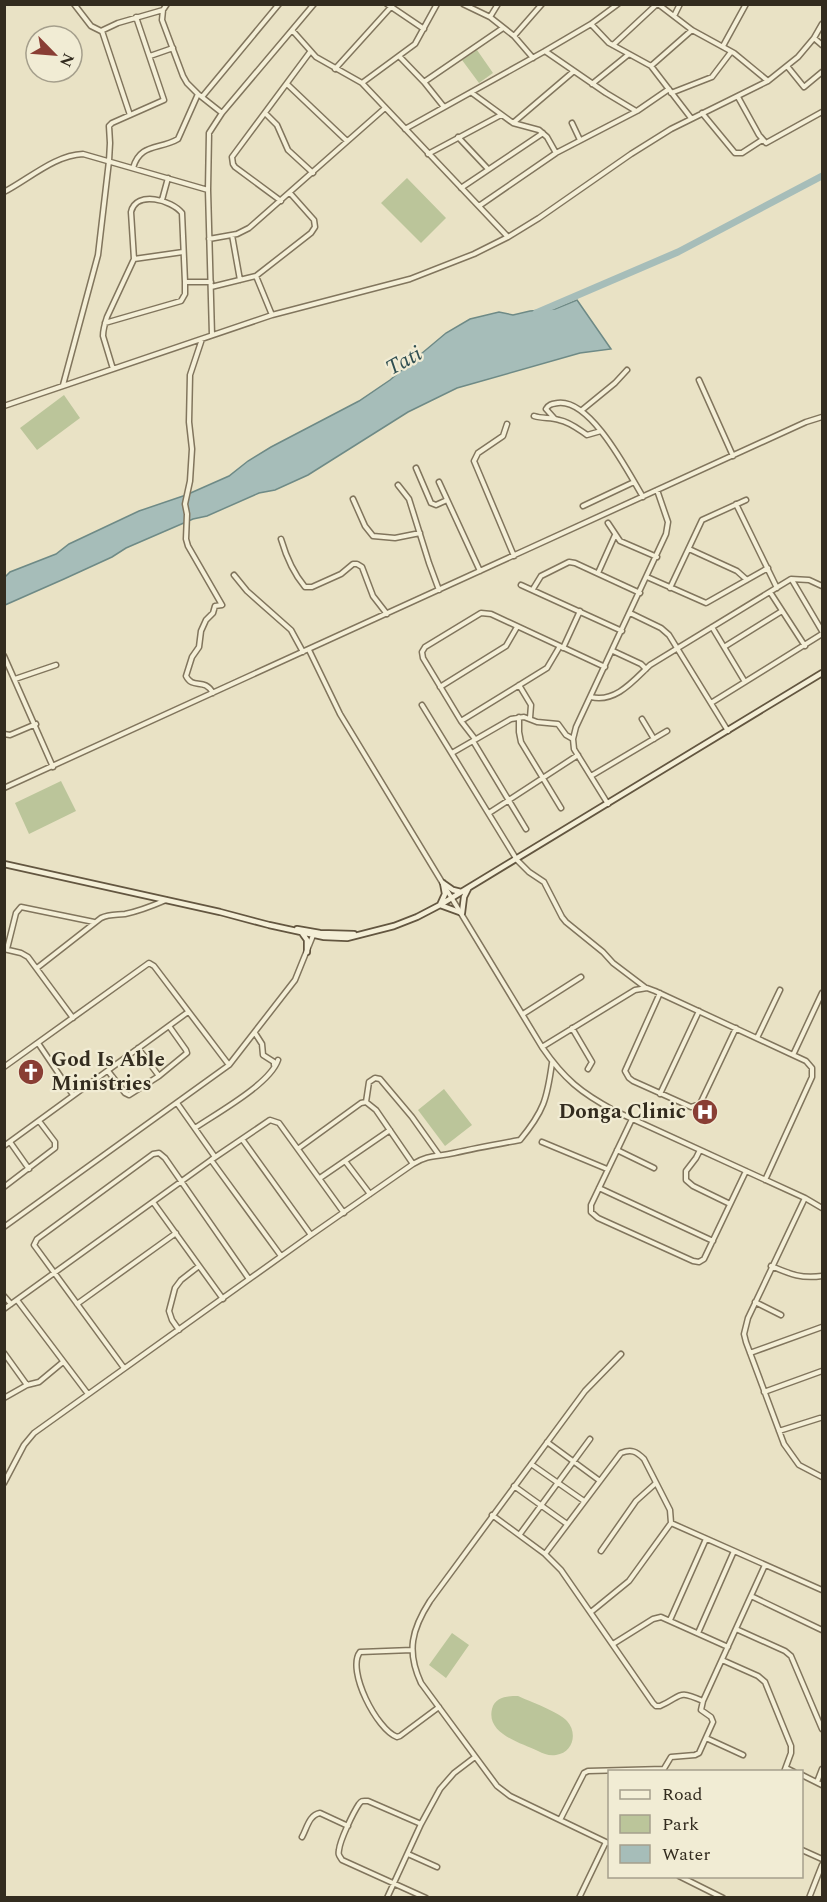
<svg xmlns="http://www.w3.org/2000/svg" width="827" height="1902" font-family="Spectral,serif">
	<style>
		.green { fill: #bbc59a }
		.water { fill: #a6bdb9; stroke: #6e8a86; stroke-width: 1.5 }
		.lines { fill: none; stroke-linecap: round; stroke-linejoin: round }
		.river { stroke: #a6bdb9; stroke-width: 7 }
		.street-casing { stroke: #81755d; stroke-width: 7 }
		.secondary-casing { stroke: #635640; stroke-width: 8 }
		.street { stroke: #f4efd7; stroke-width: 4 }
		.secondary { stroke: #f4efd7; stroke-width: 4.5 }
		.labels { text-anchor: middle; dominant-baseline: central; stroke-width: 4.5; stroke-linejoin: round; paint-order: stroke }
		.poi-label { font-size: 21px; font-weight: bold; fill: #332c1f; stroke: #f1ecd4; text-anchor: start }
		.water-label { font-size: 22px; font-style: italic; fill: #304f51; stroke: #f1ecd4 }
	</style>
	<rect width="100%" height="100%" fill="#e9e2c5"/>
	<!-- green -->
	<path class="green" d="M477,50L493,73L479,83L462,60Z
		M407,178L446,218L421,243L381,203Z
		M64,395L80,418L37,450L20,428Z
		M61,781L76,811L29,834L15,803Z
		M444,1089L472,1125L445,1146L418,1110Z
		M452,1633L469,1645L446,1678L429,1665Z
		M518,1696C529,1701 559,1712 567,1721C578,1733 573,1753 556,1755C549,1756 544,1754 538,1751C521,1743 486,1734 492,1709C495,1697 507,1696 518,1696Z"/>
	<!-- water -->
	<path class="water" d="M577,300L611,349L580,353L457,388L408,412L308,475L275,490L259,493L207,516L193,519L126,548L112,557L64,579L5,605V577L10,572L56,554L69,544L139,511L186,495L229,476L248,461L271,447L359,401L390,380L446,333L470,319L499,312L513,315L530,311L555,309Z"/>
	<g class="lines">
		<!-- river -->
		<path class="river" d="M536,313L678,252L822,176"/>
		<!-- street casing -->
		<g class="street-casing">
			<path id="street" d="M74,4L91,26L101,31L118,23L163,10
				M167,4L163,10L162,20L183,76L187,83L198,94L222,113
				M387,4L424,29
				M463,4L490,17L514,36L533,58
				M658,4L692,30L734,53L768,81
				M674,16L680,4
				M490,17L498,4
				M591,24L609,43L651,66L691,118
				M292,30L316,57L362,83L508,237
				M102,31L130,115
				M514,36L542,4
				M814,38L822,45
				M613,45L657,4
				M723,46L746,4
				M545,51L606,93L636,111
				M150,56L173,48
				M399,56L424,82L444,107
				M651,66L692,30
				M787,66L804,87L822,72
				M335,69L391,7
				M424,82L503,28
				M362,83L415,44L437,4
				M287,84L347,141
				M592,84L629,54
				M472,93L513,123L539,130L547,137L556,153
				M671,93L712,77L731,52
				M202,97L279,4
				M738,97L759,135L766,143L822,112
				M265,113L277,125L288,150L313,173
				M702,113L735,153H742L762,140
				M513,123L574,71
				M572,123L580,140
				M405,129L545,51L591,24L618,4
				M458,137L488,169
				M428,154L501,115
				M133,168C140,143 159,150 178,139L198,94
				M461,188L543,133
				M4,192C29,179 55,155 83,154L208,190
				M162,200L168,178
				M281,201L235,167L233,164L232,157L310,52
				M479,206L556,153L637,111L669,89
				M232,235L240,280
				M209,239L237,234L249,228L385,108
				M134,259L183,252
				M256,276L272,315
				M185,282H211
				M211,287L256,276L311,233L315,227L314,220L290,193
				M105,323L181,301L185,294V282L182,213C172,200 136,190 131,212L134,259L107,317C105,323 103,329 103,336L113,369
				M212,335L208,190L209,133L222,113L314,4
				M202,339L190,375L189,422L192,449L190,481L185,504L187,514L186,539L188,546L222,605L215,606L213,613L206,620L201,631L199,647L192,657L186,676C193,690 204,677 213,693
				M699,380L733,456
				M63,385L98,255L109,161L110,143L109,126L112,123L164,100L136,17
				M4,406L272,315L410,279L474,254L508,237L539,218L631,154L671,129L768,81L798,57L814,38L822,24
				M582,410L615,383L627,370
				M534,416C543,419 551,417 559,420C570,422 578,429 587,435L601,431
				M555,419L546,409C549,404 552,404 558,403C591,399 628,472 643,497
				M507,424L503,436L478,453L474,461L514,556
				M416,468L431,503L436,505L447,500
				M439,482L480,571
				M398,485L409,499L429,563L439,590
				M353,499L365,526L373,536L395,538L420,533
				M736,504L777,588
				M583,506L634,482
				M608,523L620,541L657,557
				M281,539C286,556 294,574 305,587H312L341,574L353,564H357L362,567L373,596L387,614
				M689,549L737,571L747,580
				M598,573L615,535
				M234,575L247,591L291,630L303,652
				M647,577L706,603L768,568
				M792,580L822,631
				M521,585L622,631
				M670,588L702,520L746,500
				M533,589L541,576L569,562L575,563L640,593
				M770,592L805,646
				M630,613L661,628L669,635L728,731
				M712,627L745,682
				M724,647L782,611
				M563,648L580,611
				M309,650L340,714L542,1047C564,1079 581,1093 615,1111L805,1198L822,1208
				M613,651L641,664L646,669
				M4,656L53,767
				M15,679L56,665
				M519,685L531,705L530,718
				M440,687L506,646L517,627
				M591,697C616,703 634,680 650,665L791,579L809,580L822,586
				M711,703L822,634
				M422,705L517,860L529,872L544,882L562,917L566,922L603,952L613,963L646,988
				M519,717V732L521,742L561,808
				M642,719L654,739
				M461,721L547,668L560,646
				M4,734L10,735L36,724
				M475,739L461,721L423,658L422,652L425,647L481,613L491,614L605,667
				M473,741L526,829
				M452,753L511,719L524,717L537,722L558,724L566,735L573,739
				M591,776L667,731
				M4,788L806,422L822,417
				M608,804L574,749L573,739L576,727L666,534L668,522L657,490
				M489,813L578,755
				M4,949L21,953L28,957L73,1018
				M7,949L16,913L21,907L94,922
				M37,968L101,918C109,914 116,915 125,914C140,911 152,906 166,900
				M660,993L625,1071L629,1078L633,1081L691,1107L700,1104L736,1028
				M523,1014L581,977
				M572,1028L592,1062L588,1069
				M255,1033L262,1044L263,1055L274,1062V1065
				M757,1038L780,990
				M38,1043L73,1095
				M542,1047L635,990L647,988L655,991L806,1061L812,1068V1077L765,1180
				M138,1048L159,1076
				M793,1055L822,993
				M4,1067L149,963L154,966L229,1065
				M108,1071L125,1093L129,1095L159,1076L187,1053L186,1050L169,1026
				M660,1094L699,1011
				M366,1102L369,1082L375,1078L380,1079L412,1117L439,1155
				M177,1103L215,1157
				M632,1119L591,1205V1212L598,1218L693,1261L699,1262L704,1259L746,1171
				M195,1128C217,1113 270,1084 278,1060
				M242,1139L311,1235
				M10,1142L29,1169
				M542,1142L607,1169
				M4,1146L188,1012
				M299,1148L361,1103L366,1102L376,1110L413,1164
				M617,1150L654,1168
				M700,1150L696,1158L686,1171V1180L693,1186L730,1204
				M211,1160L281,1256
				M345,1161L370,1194
				M320,1178L390,1130
				M4,1187L55,1148V1142L39,1121
				M599,1188L713,1241
				M805,1198L748,1318L744,1334L746,1342L784,1444L799,1465L822,1477
				M153,1202L223,1299
				M4,1227L229,1065L295,980L314,933
				M771,1266C790,1274 801,1279 822,1276
				M4,1296L11,1304
				M17,1300L88,1394
				M755,1302L781,1315
				M77,1304L176,1233
				M4,1309L211,1160L270,1120L279,1123L344,1213
				M179,1330L172,1320L169,1311L175,1288L181,1280L199,1266
				M4,1353L27,1385
				M750,1353L822,1327
				M124,1368L34,1245L37,1239L153,1154L159,1153L165,1158L249,1279
				M764,1392L822,1371
				M4,1398L27,1385L39,1382L63,1362
				M779,1431L820,1418
				M547,1442L600,1481
				M531,1464L584,1501
				M4,1483L24,1445L34,1433L311,1235L413,1164C429,1154 438,1157 454,1153C476,1148 498,1144 520,1140C544,1111 547,1099 552,1063
				M514,1486L567,1524
				M492,1515L545,1554L561,1570L653,1703L656,1706H660C683,1696 676,1689 703,1701
				M671,1523L822,1590
				M520,1534L590,1439
				M601,1551L636,1501L656,1483
				M545,1554L621,1453C631,1449 636,1451 644,1459L670,1510L671,1523L629,1581L591,1612
				M751,1596L822,1630
				M670,1620L706,1539
				M736,1629L785,1651L791,1656L822,1729
				M698,1633L734,1551
				M613,1644L653,1619L661,1617L728,1647
				M412,1650L360,1652C346,1670 377,1730 397,1737L400,1736L439,1707
				M722,1660L758,1676L765,1682L791,1746V1753L784,1772
				M706,1738L743,1755
				M786,1768L794,1772
				M662,1772L671,1757L695,1755L699,1753L713,1722L711,1717L701,1710L703,1701L765,1565
				M802,1775L822,1785
				M817,1782L822,1769
				M560,1820L584,1773L588,1771L664,1769
				M421,1824L368,1801C363,1801 362,1800 359,1804C353,1813 340,1840 339,1850C338,1855 339,1855 342,1860L426,1898
				M302,1837C307,1828 309,1815 320,1813L348,1826
				M610,1844L510,1796L497,1786L421,1683C406,1651 412,1629 430,1601L585,1391L621,1354
				M802,1850L822,1859
				M408,1854L437,1867
				M679,1876L723,1898
				M387,1898L421,1824L440,1789L454,1773L475,1757
				M579,1898L606,1842
				M809,1898L822,1865"/>
		</g>
		<!-- secondary casing -->
		<g class="secondary-casing">
			<path id="secondary" d="M4,864L220,912L269,925L324,937L347,938L394,926L417,917L440,905L822,673
				M443,883L445,894L440,905L462,913L464,897L468,889
				M443,883L453,890L461,892
				M297,929L320,933L354,934
				M302,933L307,940V952"/>
		</g>
		<!-- street -->
		<use href="#street" class="street"/>
		<!-- secondary -->
		<use href="#secondary" class="secondary"/>
	</g>
	<!-- icons -->
	<defs>
		<g id="church-disc" transform="scale(1.35)"><circle r="9.5" fill="#893e34" stroke="#f1ecd4"/><path d="M-1.2-6h2.4v3.5h3.3v2.4h-3.3V6h-2.4V-.1h-3.3v-2.4h3.3Z" fill="#fff"/></g>
		<g id="hospital-disc" transform="scale(1.35)"><circle r="9.5" fill="#893e34" stroke="#f1ecd4"/><path d="M-5-5h3v3.5h4V-5h3V5h-3V1.5h-4V5h-3Z" fill="#fff"/></g>
	</defs>
	<g fill-rule="evenodd">
		<use href="#church-disc" x="31" y="1072"/>
		<use href="#hospital-disc" x="705" y="1112"/>
	</g>
	<g class="labels">
		<!-- poi labels -->
		<g class="poi-label">
			<text x="51" y="1060">God Is Able<tspan x="51" dy="24">Ministries</tspan></text>
			<text x="686" y="1112" text-anchor="end">Donga Clinic</text>
		</g>
		<!-- water labels -->
		<g class="water-label">
			<text transform="translate(404 361) rotate(-29)">Tati</text>
		</g>
	</g>
	<!-- border -->
	<rect width="827" height="1902" fill="none" stroke="#332c1f" stroke-width="12"/>
	<!-- legend -->
	<rect x="608" y="1770" width="195" height="108" fill="#f1ecd4" stroke="#a59f8c" stroke-width="1.5"/>
	<rect x="620" y="1790" width="30" height="9" fill="#f4efd7" stroke="#a59f8c" stroke-width="1.5"/>
	<text x="662" y="1800" font-size="18" fill="#332c1f">Road</text>
	<rect x="620" y="1815" width="30" height="18" fill="#bbc59a" stroke="#a59f8c" stroke-width="1.5"/>
	<text x="662" y="1830" font-size="18" fill="#332c1f">Park</text>
	<rect x="620" y="1845" width="30" height="18" fill="#a6bdb9" stroke="#a59f8c" stroke-width="1.5"/>
	<text x="662" y="1860" font-size="18" fill="#332c1f">Water</text>
	<!-- north arrow -->
	<g transform="translate(54 54) rotate(115)"><circle r="28" fill="#f1ecd4" stroke="#a59f8c" stroke-width="1.5"/>
	<path d="M0-4.5L10 22L0 15L-10 22Z" fill="#893e34"/>
	<text y="-9" font-size="16" font-weight="bold" text-anchor="middle" fill="#332c1f">N</text>
	</g>
</svg>
